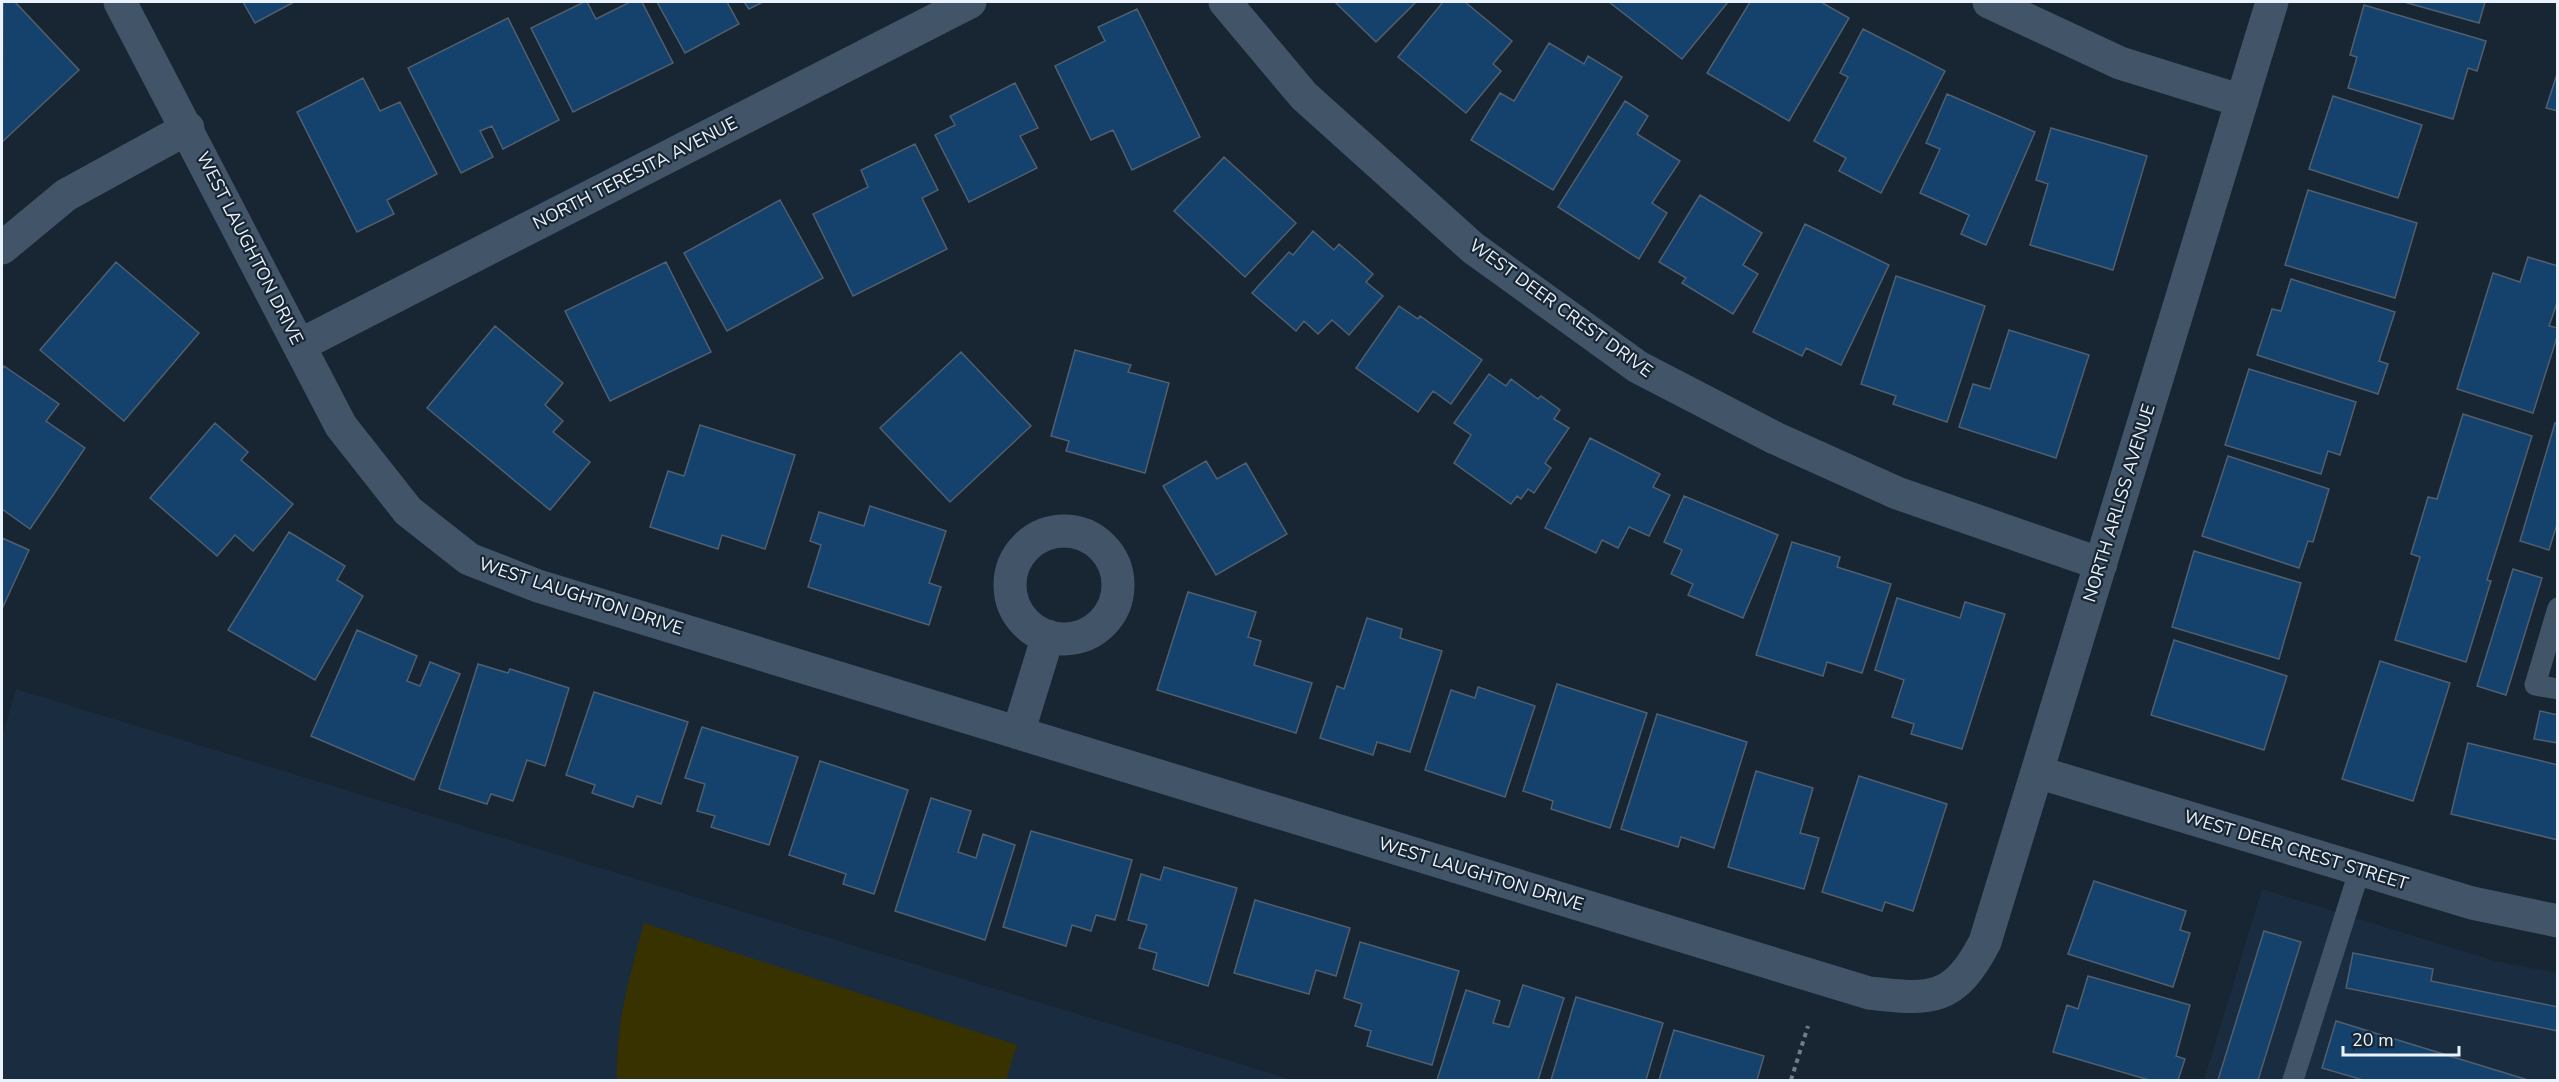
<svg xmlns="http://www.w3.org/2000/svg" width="2559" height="1082" font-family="'Nunito Sans',sans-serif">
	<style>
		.built { fill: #1a2c3f }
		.green { fill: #383100 }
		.building { fill: #14426c; stroke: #505f6f; stroke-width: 1.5 }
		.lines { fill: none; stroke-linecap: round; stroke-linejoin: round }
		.path { stroke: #717c88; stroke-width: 4; stroke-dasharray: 4.5 4.5; stroke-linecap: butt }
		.lane { stroke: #425568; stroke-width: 21 }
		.street { stroke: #425568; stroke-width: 33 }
		.labels { text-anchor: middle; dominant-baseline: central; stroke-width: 4.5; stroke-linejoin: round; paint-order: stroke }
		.street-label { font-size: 18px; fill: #eaf3fd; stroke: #182532 }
	</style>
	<rect width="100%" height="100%" fill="#182532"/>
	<!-- built -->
	<path class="built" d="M16,689L1293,1080H2V736Z
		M2262,889L2495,961L2557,973V1080H2204Z"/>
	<!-- green -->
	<path class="green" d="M644,923L1017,1045L1006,1080H617C615,1026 630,974 644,923Z"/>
	<!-- building -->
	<path class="building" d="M3,2H15L79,70L2,142Z
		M243,2H294L255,23Z
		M584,2H587L596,19L630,2H642L673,63L573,112L531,28Z
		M657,2H727L739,24L685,53Z
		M744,2H763L749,9Z
		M1335,2H1416L1376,42Z
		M1443,2H1465L1512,41L1493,64L1501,71L1466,113L1398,57Z
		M1609,2H1728L1682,59Z
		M1750,2H1821L1849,18L1789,121L1707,73Z
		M2404,2H2485L2479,23Z
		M2364,5L2486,41L2477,71L2468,68L2453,119L2348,88L2357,57L2350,55Z
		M1137,9L1200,137L1132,170L1113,130L1091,140L1055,66L1105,41L1098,27Z
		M508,18L559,120L503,149L492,126L480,131L493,157L461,173L408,68Z
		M1863,29L1945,71L1881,193L1839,171L1846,158L1814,141L1848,77L1840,73Z
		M1549,43L1584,64L1588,56L1622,77L1553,190L1471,140L1500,93L1514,101Z
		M2558,71V111L2546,108Z
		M363,78L380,111L400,102L437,174L387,200L394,214L357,232L297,112Z
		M1015,83L1038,128L1020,136L1037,168L969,202L935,135L955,125L950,116Z
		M1947,94L2035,132L1986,245L1961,234L1969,215L1920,193L1940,149L1926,143Z
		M2333,96L2422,125L2398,198L2309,169Z
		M1625,101L1648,116L1637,134L1680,161L1652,203L1667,213L1639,259L1558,207Z
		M2051,128L2147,156L2113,270L2030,245L2048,184L2036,180Z
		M915,144L938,190L922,198L947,249L853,296L813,214L868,187L861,170Z
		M1224,157L1296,223L1245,277L1174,211Z
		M2308,190L2417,223L2395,298L2285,265Z
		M1700,195L1762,233L1743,265L1758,274L1733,314L1682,283L1686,278L1659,262Z
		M780,200L823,278L727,331L684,253Z
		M1805,224L1889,265L1841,365L1806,348L1802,356L1753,332Z
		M1313,231L1334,250L1339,244L1373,274L1366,282L1383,296L1349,335L1332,320L1318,334L1304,321L1296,331L1252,293L1289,252L1293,255Z
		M2528,257L2558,266V300L2549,326L2558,328V334L2533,413L2457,389L2493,273L2520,282Z
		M116,262L199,333L124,421L40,350Z
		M666,262L711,352L610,401L565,311Z
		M1896,276L1985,306L1947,422L1893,404L1896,396L1861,384Z
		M2291,279L2395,312L2379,361L2388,364L2378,394L2257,355L2272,309L2281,311Z
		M1399,306L1418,319L1420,316L1482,360L1451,404L1433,391L1418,412L1356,368Z
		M495,326L563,383L545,405L563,421L553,432L590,462L550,510L427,408Z
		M2009,330L2089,355L2056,458L1959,427L1973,384L1990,389Z
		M1075,350L1131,365L1128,372L1169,383L1145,473L1066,451L1069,441L1051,436Z
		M961,352L1031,426L950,502L880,428Z
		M4,366L59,404L46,421L85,448L30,529L2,509V370Z
		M2249,369L2356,402L2340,455L2328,451L2321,474L2225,445Z
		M1489,374L1506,386L1511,379L1538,399L1541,396L1560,410L1554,419L1569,428L1545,463L1551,468L1534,493L1528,489L1521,499L1517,496L1511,504L1454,463L1471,435L1454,423Z
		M2463,414L2532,436L2487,580L2491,581L2466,662L2395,640L2420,557L2411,554L2428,497L2437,499Z
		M215,423L248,452L241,460L293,504L253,551L235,535L217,556L150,498Z
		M2555,423L2558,424V521L2549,550L2520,541Z
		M700,425L795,455L765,549L722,535L718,549L650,527L668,471L684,476Z
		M1590,438L1660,474L1653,487L1670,495L1649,536L1629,527L1618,548L1602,540L1596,553L1545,528Z
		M2228,456L2329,489L2313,542L2308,541L2299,568L2202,536Z
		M1206,461L1217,479L1246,463L1287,534L1216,575L1163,486Z
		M1684,496L1778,535L1743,618L1688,595L1693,584L1671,574L1682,550L1664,542Z
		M870,506L946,531L929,583L941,587L929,625L808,587L821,545L810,541L819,512L864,526Z
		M289,532L345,566L337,580L363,596L315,680L228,630Z
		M2,538L29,550L2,609Z
		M1792,542L1840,557L1837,567L1891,584L1862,673L1827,662L1823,676L1756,655Z
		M2194,551L2301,583L2279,659L2172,627Z
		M2513,569L2542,578L2506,695L2477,686Z
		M1188,592L1256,612L1248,637L1261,641L1254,665L1312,683L1296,733L1157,690Z
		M1897,598L1960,618L1965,602L2005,614L1962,749L1911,734L1914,724L1892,717L1904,680L1875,670Z
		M1367,618L1402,629L1400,638L1442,651L1410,752L1377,742L1373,755L1320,738L1337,686L1344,689Z
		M357,630L417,656L407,681L420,686L430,662L460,674L414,780L311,736Z
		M2174,640L2287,676L2264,750L2151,715Z
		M2380,661L2450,683L2413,801L2342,779Z
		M478,664L508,673L510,669L569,688L545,766L527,760L513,801L491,794L487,804L439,789Z
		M1557,684L1647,713L1610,828L1551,809L1553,801L1523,791Z
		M1478,687L1535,706L1505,797L1425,770L1451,690L1475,698Z
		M594,692L688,722L661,804L637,796L633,807L592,793L595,785L566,775Z
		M2540,711L2558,715V743L2534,739Z
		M1657,714L1747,742L1714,848L1681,837L1678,847L1621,829Z
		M702,727L798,757L769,845L711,827L715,816L697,811L705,784L685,778Z
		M2468,743L2558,765V840L2451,814Z
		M820,761L908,790L874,894L843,884L846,874L789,855Z
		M1756,771L1813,788L1800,833L1819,838L1804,889L1728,867Z
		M1859,776L1947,804L1913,911L1885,902L1882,911L1822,892Z
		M931,798L971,811L958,852L976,858L983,834L1015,845L985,940L895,911Z
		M1031,831L1132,860L1115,920L1096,915L1091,931L1072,925L1066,946L1003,927Z
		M1164,867L1237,888L1208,986L1153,969L1157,953L1139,948L1147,925L1128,920L1141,874L1160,880Z
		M2094,881L2186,911L2180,930L2190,933L2173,987L2068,954Z
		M1255,900L1350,928L1336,976L1316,970L1309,994L1234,973Z
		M2264,931L2301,942L2258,1080H2218Z
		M1360,942L1459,971L1432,1065L1367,1046L1371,1031L1355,1026L1362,1004L1344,998Z
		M2353,953L2433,969L2431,981L2558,1007V1031L2346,988Z
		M2088,976L2190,1005L2176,1056L2185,1059L2178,1080H2149L2053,1052L2067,1005L2078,1009Z
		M1523,985L1564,998L1538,1080H1437L1466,990L1500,1001L1493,1023L1509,1027Z
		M1576,997L1663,1023L1646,1080H1551Z
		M2336,1021L2528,1080H2363L2322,1068Z
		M1674,1030L1764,1056L1757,1080H1659Z"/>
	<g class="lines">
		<!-- path -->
		<path class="path" d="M1791,1080L1808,1026"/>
		<!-- lane -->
		<path class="lane" d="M2558,608L2535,685L2558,689
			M2293,1080L2360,869"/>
		<!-- street -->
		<path class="street" d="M120,2L341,426L408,511L469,559L538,586L1869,993C1931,1000 1954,1002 1985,942L2272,2
			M1225,2L1304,96L1473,248L1638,367L1775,438L1897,493L2101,564
			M1989,2L2120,63L2242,101
			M2,248L66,195L188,128
			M300,345L970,2
			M1010 585a54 54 0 1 1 108 0a54 54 0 1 1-108 0Z
			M1018,733L1048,636
			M2037,772L2472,903L2558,921"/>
	</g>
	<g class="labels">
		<!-- street labels -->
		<g class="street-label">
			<text transform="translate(635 173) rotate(-27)">NORTH TERESITA AVENUE</text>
			<text transform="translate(250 248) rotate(63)">WEST LAUGHTON DRIVE</text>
			<text transform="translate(1561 308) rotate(36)">WEST DEER CREST DRIVE</text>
			<text transform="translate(2119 503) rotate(-73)">NORTH ARLISS AVENUE</text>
			<text transform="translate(581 596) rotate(18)">WEST LAUGHTON DRIVE</text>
			<text transform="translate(2296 850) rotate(17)">WEST DEER CREST STREET</text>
			<text transform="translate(1481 874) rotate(17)">WEST LAUGHTON DRIVE</text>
		</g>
	</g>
	<!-- border -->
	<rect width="2559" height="1082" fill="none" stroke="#eaf3fd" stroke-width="6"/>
	<!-- scale -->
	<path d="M2343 1046v9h116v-9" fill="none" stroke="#eaf3fd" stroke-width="3"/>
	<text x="2352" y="1046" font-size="18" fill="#eaf3fd" stroke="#182532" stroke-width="4.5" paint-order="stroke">20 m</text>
</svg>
